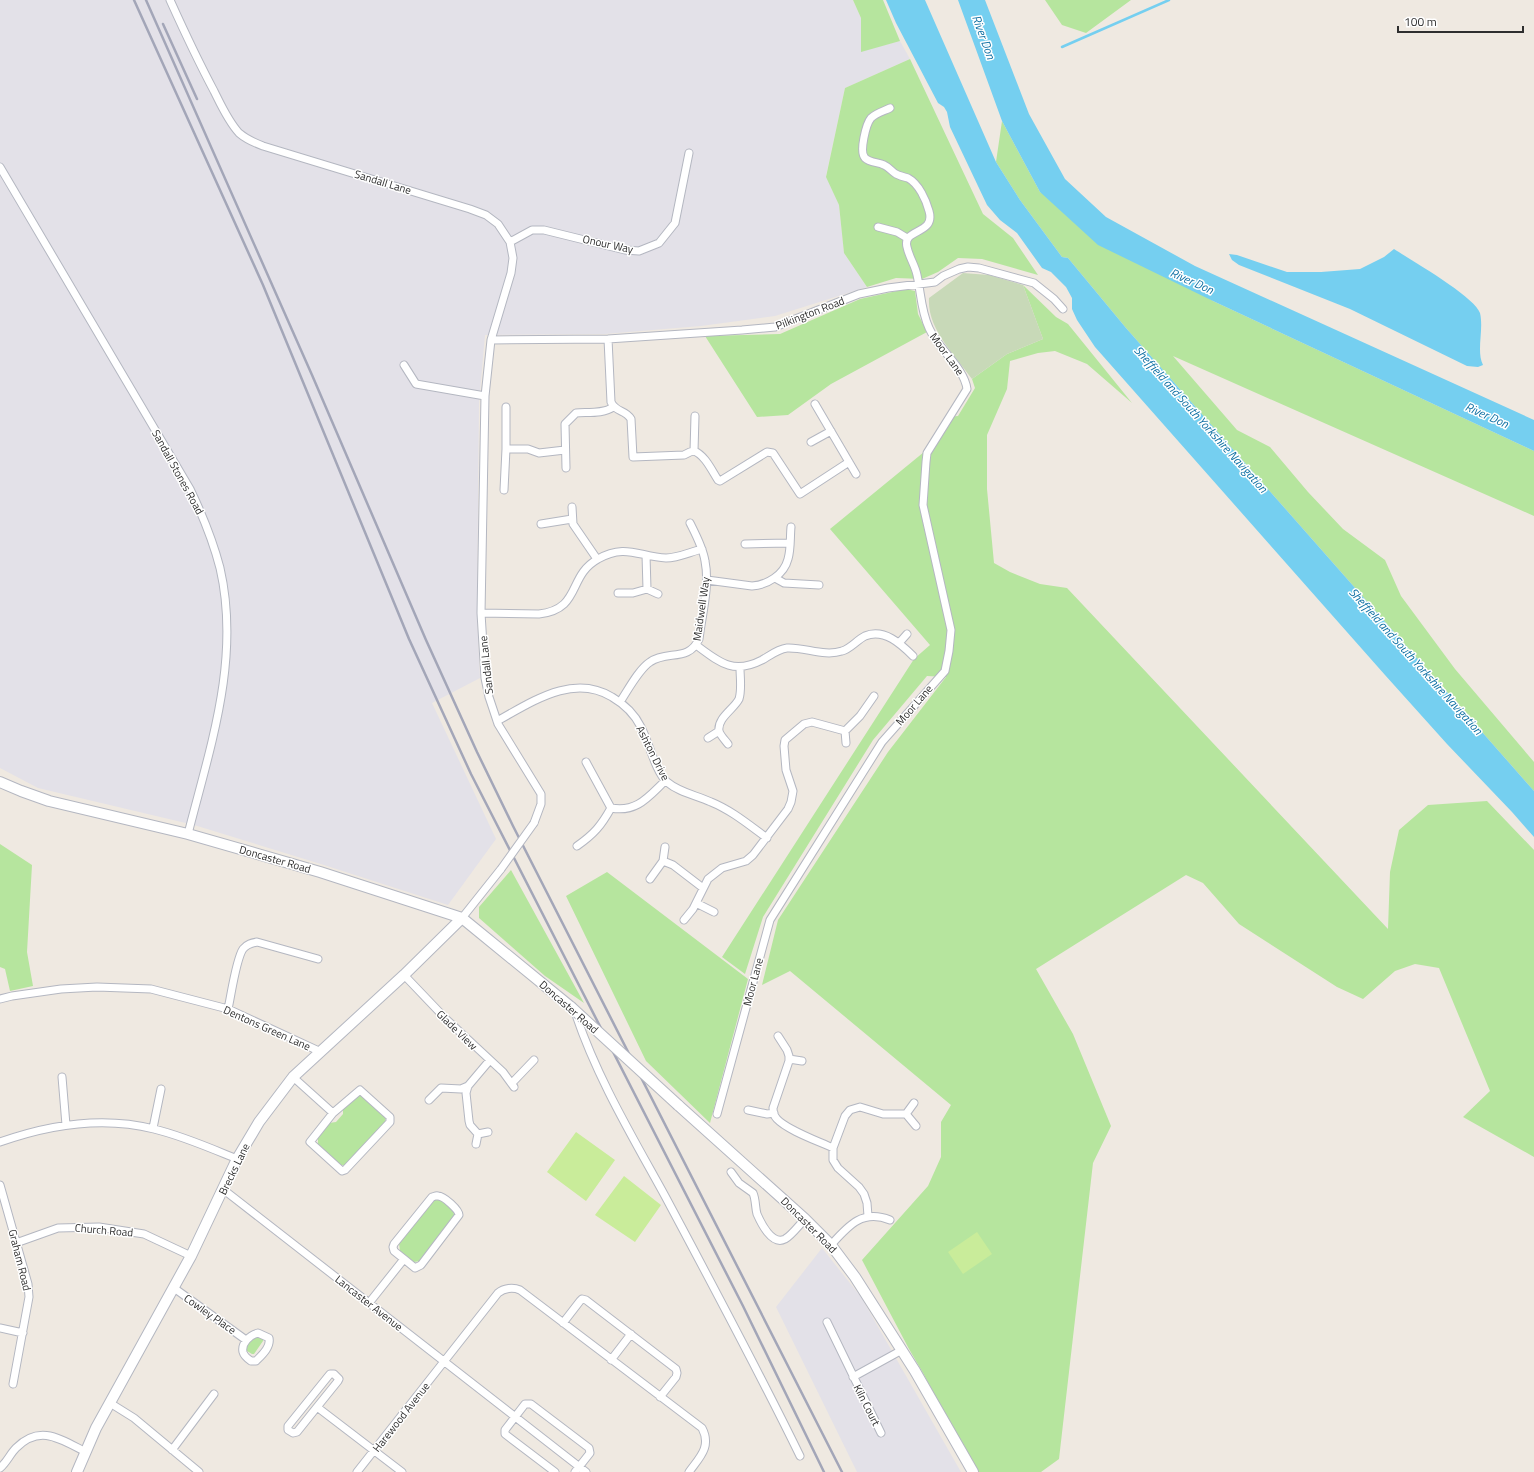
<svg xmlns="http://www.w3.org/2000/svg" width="1534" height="1472" font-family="'Titillium Web',sans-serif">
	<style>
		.industrial { fill: #e3e1e8 }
		.green { fill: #b6e59e }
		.cemetery { fill: #c8d9b8 }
		.pitch { fill: #c9ec9a }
		.water { fill: #75cff0 }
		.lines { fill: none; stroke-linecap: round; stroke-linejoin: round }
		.stream { stroke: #75cff0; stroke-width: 2.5 }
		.street-casing { stroke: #b4b7c1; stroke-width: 9 }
		.secondary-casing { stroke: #b4b7c1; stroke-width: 12 }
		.street { stroke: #fff; stroke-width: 7 }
		.secondary { stroke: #fff; stroke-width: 10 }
		.rail { stroke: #a3a6b8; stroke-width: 2.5 }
		.street-bridge-casing { stroke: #b4b7c1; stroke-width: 9; stroke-linecap: butt }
		.secondary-bridge-casing { stroke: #b4b7c1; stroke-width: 12; stroke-linecap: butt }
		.street-bridge { stroke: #fff; stroke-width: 7 }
		.secondary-bridge { stroke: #fff; stroke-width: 10 }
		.labels { text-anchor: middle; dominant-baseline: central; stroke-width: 3; stroke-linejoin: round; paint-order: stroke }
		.street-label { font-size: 11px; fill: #2e2e2e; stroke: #fff }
		.water-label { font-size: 12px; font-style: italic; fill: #0d6fa3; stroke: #fff }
	</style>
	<rect width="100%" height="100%" fill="#efe9e1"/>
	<!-- industrial -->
	<path class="industrial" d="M0,0H853L861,18V51L900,41L910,59L845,88L826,176L839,205L844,253L867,287L775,316L701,326L605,334L485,335L479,403L477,614L480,678L432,703L496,839L448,905L324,865L194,825L38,788L0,768Z
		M822,1248L861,1297L961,1472H857L776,1307Z"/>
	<!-- green -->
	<path class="green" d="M853,0H883L900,41L861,52V18Z
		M1045,0H1131L1086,33L1062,25Z
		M910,59L983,214L1013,238L1038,275L982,259L958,258L938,272L922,279L896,278L867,287L844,253L839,205L826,177L845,88Z
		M1002,121L1040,192L1213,301L1534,451V516L1173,356L1237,430L1270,447L1308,492L1343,529L1385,560L1401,596L1455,669L1534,762V791L1126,328L1068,258L1062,257L1020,200L996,162Z
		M1023,285L1056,317L1068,324L1132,403L1087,364L1055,351L1038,353L1010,361L1007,389L987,435V489L994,563L1010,572L1040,584L1067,588L1388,929L1390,872L1399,830L1428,805L1487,801L1534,850V1157L1463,1117L1490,1091L1439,968L1415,964L1395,971L1363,999L1337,987L1239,924L1203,883L1186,875L1036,969L1073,1034L1111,1126L1093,1163L1059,1459L1041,1472H978L959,1441L923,1373L909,1349L862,1260L928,1186L941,1157V1122L951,1105L790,971L762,985L778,920L888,752L946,677L927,676L873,740L763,917L745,974L722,957L914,659L930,645L830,529L924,452L948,417L958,416L975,388L972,379L1007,354L1043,339Z
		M906,289L915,291L918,314L927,332L831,384L788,415L757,417L705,336L780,334L860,299Z
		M0,844L32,865L27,952L33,986L10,991L5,969L0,967Z
		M511,870L584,1003L545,976L479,918V907Z
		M607,872L748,979L710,1123L646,1061L566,896Z
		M358,1094L361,1095L386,1116L385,1123L346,1165H340L318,1146V1138L329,1123L336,1122L343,1114V1109Z
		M436,1199C444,1200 456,1209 454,1218L420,1261L414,1262L400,1251L399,1243L433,1201Z
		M259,1335L263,1339V1341L254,1354H252L247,1351V1345L255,1336Z"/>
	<!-- cemetery -->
	<path class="cemetery" d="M963,273L989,275L1023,285L1043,339L1007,354L972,379C955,355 927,329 929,298Z"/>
	<!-- pitch -->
	<path class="pitch" d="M576,1132L615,1160L586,1201L547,1172Z
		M624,1176L661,1205L635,1242L595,1215Z
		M977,1232L992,1254L963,1274L948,1252Z"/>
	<!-- water -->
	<path class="water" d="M886,0H925L996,162L1020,200L1062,257L1068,258L1126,328L1534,791V837L1512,812L1447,744L1385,675L1095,347L1077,320L1072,309V298L1066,287L1051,272L1042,268L1017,233L1000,220L987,205L950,127L947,112L944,107L938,103L896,23Z
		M958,0H985L1029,114L1065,179L1106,217L1195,266L1534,420V451L1213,301L1098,245L1040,192L1002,121Z
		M1394,249C1411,260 1475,297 1480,313C1484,330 1476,351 1483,365L1478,367L1467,366L1350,309L1239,265L1232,260L1229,254L1237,255L1287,272H1321L1360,269L1384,257Z"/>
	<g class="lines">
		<!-- stream -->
		<path class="stream" d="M1062,47L1169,0"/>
		<!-- street casing -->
		<g class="street-casing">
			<path id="street" d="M170,0C184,31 198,61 214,91C221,105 228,121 239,133C246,139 255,143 263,146L470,209L486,215L498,224L510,242L513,258L511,273L491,340L485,396L481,613L485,678L489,697L498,724L541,794V804L534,823
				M0,167L190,489C202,514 213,541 220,568C241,659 210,747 188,834
				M878,227L897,232L907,238
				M510,242L532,230H544L625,250L639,251L659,243L675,223L689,153
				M608,339L611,402C616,413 625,409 631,419L633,457L684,455L690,452L694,451
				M491,340L608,339L742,330L775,327L859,294L888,288L935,282L943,276L959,269L968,267L979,268L1034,283L1054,299L1063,309
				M404,365L416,384L485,396
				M815,404L856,474
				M506,407V449H528L539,453L565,450
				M695,416L694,451C705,455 712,471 718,480L720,481L767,452L773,453L800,494L849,462
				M811,442L831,431
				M566,468L565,424L576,413C587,412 604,414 613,407
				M504,490L506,449
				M572,507L573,524L597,559
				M541,524L572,519
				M745,544L790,543
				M646,555L647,589
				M775,578L784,583L819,585
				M707,580L752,586C767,585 784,575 788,559C791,549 790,537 791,527
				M618,593H633L647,589L658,594
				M481,613L539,614C582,609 567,576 598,559C625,543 640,557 666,558C678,558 690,552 702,549
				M899,643L907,634
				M696,645C719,662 733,675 762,660C769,656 778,649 787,648C805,647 824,657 842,651C850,649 857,640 865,636C884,628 901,644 913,656
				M620,702C628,690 639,669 650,662C667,650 689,662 699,639C702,614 710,586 705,561C703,548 696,535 690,523
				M497,721C532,702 573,673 612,697C624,704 635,715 641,727C649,742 655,771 667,782C680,793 696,795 711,802C731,810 749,825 767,838
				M708,738L719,731
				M846,743L845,731L860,716L874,696
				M728,744C725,740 720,735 719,731C717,718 734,709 739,699C742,690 740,677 740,668
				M586,762L611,808C637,813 649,796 665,781
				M577,846C594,834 601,826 611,808
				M663,861L673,865L703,888
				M650,879L663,861L665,847
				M696,903L714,912
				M462,918L501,869
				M684,920L693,909L708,879L722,868L746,861L753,855L788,809L791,802L793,791L786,770L784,746L785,740L804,724L812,722L845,731
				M404,975L446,1019L503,1072L514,1087
				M0,999L12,996L61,989L97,987L151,989L228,1009L321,1052
				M228,1009C231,996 236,959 243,949C247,944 252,943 257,942L318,959
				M575,1012C596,1076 632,1136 665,1196C711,1282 757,1368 800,1456
				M778,1036L787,1050L789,1056V1061L773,1108C773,1112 774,1116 777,1119C787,1130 818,1141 833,1148
				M789,1059L802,1061
				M62,1077L66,1125
				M293,1077L333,1113L360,1090L390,1117V1122L345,1170L342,1171L310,1142L333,1113
				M512,1083L534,1060
				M429,1100L441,1088L461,1089L468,1086
				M914,1103L906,1114L916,1126
				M748,1110L767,1114L774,1113
				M717,1114L770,920L882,742L945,671L949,651L951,630L923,505L926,462L927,453L967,389C964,367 938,349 929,328C921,311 921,293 917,275C915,265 909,257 907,247C902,228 936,235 929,211C926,200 919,184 908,178C904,177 900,176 896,174C892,172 889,167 884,165C878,162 870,163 865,158C859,152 866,124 871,118C876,113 884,111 890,108
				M153,1128L161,1089
				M478,1134L470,1125L469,1121L466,1093L468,1086L490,1060
				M0,1142C48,1125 103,1116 154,1129C183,1136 210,1148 237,1159
				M476,1144L478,1134L488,1132
				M731,1172L739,1183L753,1193C756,1200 755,1207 757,1214C761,1223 772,1246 785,1239C792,1235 799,1225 805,1219
				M0,1185L28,1284L29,1297L13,1384
				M224,1190L586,1472
				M868,1216L867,1203L864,1194L859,1187L838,1168L833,1160V1148L845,1116L850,1110L860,1107L883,1114H906
				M16,1243L58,1228L99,1227L144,1234L191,1256
				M831,1245C848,1226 862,1209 890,1220
				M174,1288L246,1340
				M369,1303L404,1259L394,1251L393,1247L394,1244L432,1197C434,1197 436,1195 438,1196C444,1196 459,1210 459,1215L421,1265L415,1268L404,1259
				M827,1322L881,1433
				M563,1323L580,1301L582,1299L586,1300L676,1369L677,1373L676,1377L660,1397
				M0,1328L23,1333
				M258,1333L269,1338C271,1347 262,1355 256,1361H251C248,1359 244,1356 243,1352C241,1343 250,1335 258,1333Z
				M611,1360L631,1334
				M853,1377L902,1350
				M110,1403L134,1418L199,1472
				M317,1407L338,1381L339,1379L334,1374H330L288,1426V1430L293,1433L297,1432L317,1407L402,1472
				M172,1450L214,1394
				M0,1468C7,1462 10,1454 16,1448C40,1424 60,1439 86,1452
				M357,1472L498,1293C504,1288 513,1287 520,1290L702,1428C712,1447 699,1458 689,1472
				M555,1472L505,1434V1430L525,1404H531L589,1448L590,1453L575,1472"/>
		</g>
		<!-- secondary casing -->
		<g class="secondary-casing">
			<path id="secondary" d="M0,782L21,791L49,801L188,834L320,872L462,918L571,1007
				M678,1105L805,1219L831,1245L855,1277L915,1371L973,1472
				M77,1472L96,1428L191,1256L237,1159L259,1122L293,1077L404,975L462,918"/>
		</g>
		<!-- street -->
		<use href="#street" class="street"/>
		<!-- secondary -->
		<use href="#secondary" class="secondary"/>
		<!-- rail -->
		<path class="rail" d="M134,0L263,285L409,639L471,774L743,1306L824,1472
			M146,0L312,375L426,640L477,752L513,826L842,1472
			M163,24L197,99"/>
		<!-- street-bridge casing -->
		<g class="street-bridge-casing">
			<path id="street-bridge" d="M501,869L534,823"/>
		</g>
		<!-- secondary-bridge casing -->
		<g class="secondary-bridge-casing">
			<path id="secondary-bridge" d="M571,1007L678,1105"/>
		</g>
		<!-- street-bridge -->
		<use href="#street-bridge" class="street-bridge"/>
		<!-- secondary-bridge -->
		<use href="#secondary-bridge" class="secondary-bridge"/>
	</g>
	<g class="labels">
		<!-- street labels -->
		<g class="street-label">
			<text transform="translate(383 182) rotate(17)">Sandall Lane</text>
			<text transform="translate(608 244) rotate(12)">Onour Way</text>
			<text transform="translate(810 313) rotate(-21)">Pilkington Road</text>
			<text transform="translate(947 354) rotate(54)">Moor Lane</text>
			<text transform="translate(178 472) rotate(61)">Sandall Stones Road</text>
			<text transform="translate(701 609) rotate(-82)">Maidwell Way</text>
			<text transform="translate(486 665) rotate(-96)">Sandall Lane</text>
			<text transform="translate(914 705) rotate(-49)">Moor Lane</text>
			<text transform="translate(653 753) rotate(63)">Ashton Drive</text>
			<text transform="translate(275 859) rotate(16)">Doncaster Road</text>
			<text transform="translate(753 982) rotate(-75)">Moor Lane</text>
			<text transform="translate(569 1007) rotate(41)">Doncaster Road</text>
			<text transform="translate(267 1028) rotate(24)">Dentons Green Lane</text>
			<text transform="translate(457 1030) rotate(44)">Glade View</text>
			<text transform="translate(234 1169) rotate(-64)">Brecks Lane</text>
			<text transform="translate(809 1225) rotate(45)">Doncaster Road</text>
			<text transform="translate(104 1230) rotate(5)">Church Road</text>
			<text transform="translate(20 1260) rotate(76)">Graham Road</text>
			<text transform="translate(369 1303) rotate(38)">Lancaster Avenue</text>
			<text transform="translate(210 1314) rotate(35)">Cowley Place</text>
			<text transform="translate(867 1405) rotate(63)">Kiln Court</text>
			<text transform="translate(401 1417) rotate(-52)">Harewood Avenue</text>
		</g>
		<!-- water labels -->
		<g class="water-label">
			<text transform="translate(984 37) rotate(70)">River Don</text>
			<text transform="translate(1192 281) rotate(24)">River Don</text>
			<text transform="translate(1487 415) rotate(24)">River Don</text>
			<text transform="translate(1201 419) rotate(48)">Sheffield and South Yorkshire Navigation</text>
			<text transform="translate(1416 661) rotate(48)">Sheffield and South Yorkshire Navigation</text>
		</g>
	</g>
	<!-- scale -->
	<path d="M1398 26v6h125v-6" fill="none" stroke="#2e2e2e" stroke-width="2"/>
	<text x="1404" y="26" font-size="12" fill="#2e2e2e" stroke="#ffffff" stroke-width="3" paint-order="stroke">100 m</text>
</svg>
